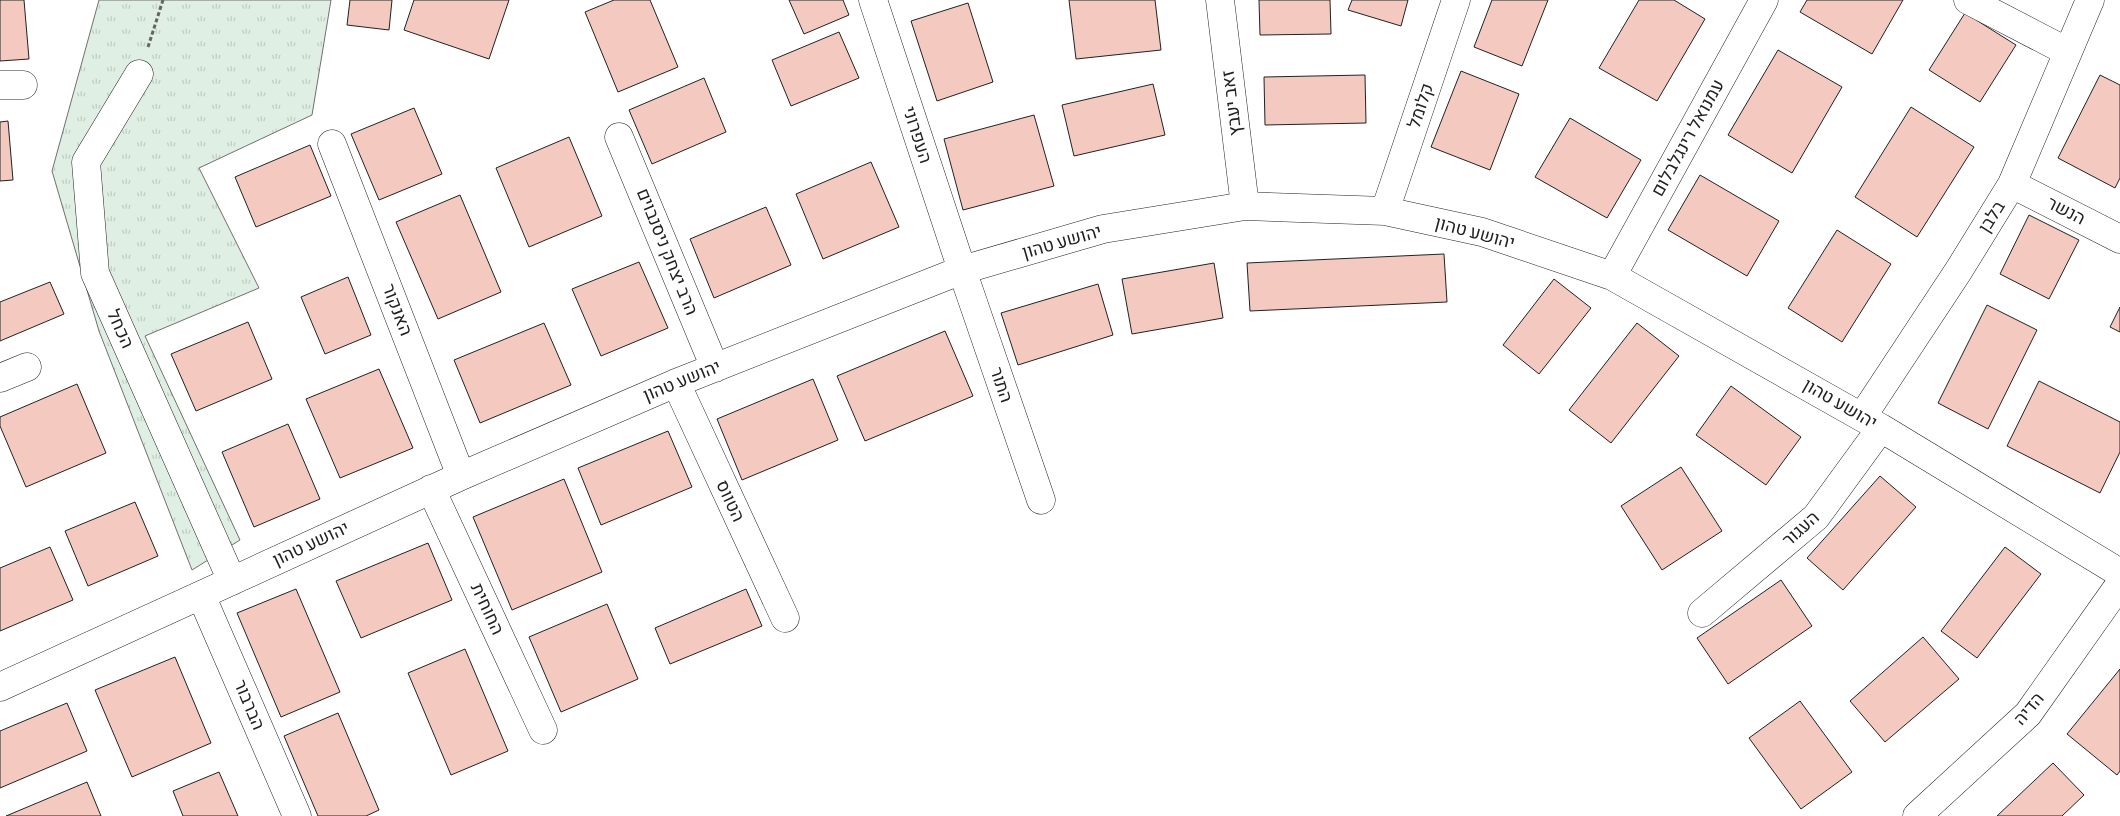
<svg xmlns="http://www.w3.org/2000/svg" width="2120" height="816" font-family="'Source Sans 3',Heebo,sans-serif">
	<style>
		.grass { fill: url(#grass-tufts); stroke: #6f6f6f }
		.building { fill: #f3c9c0; stroke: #222 }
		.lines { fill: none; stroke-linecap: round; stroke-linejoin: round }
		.street-casing { stroke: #222; stroke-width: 29 }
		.path { stroke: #646464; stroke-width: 3; stroke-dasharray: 4 2.5; stroke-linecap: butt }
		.street { stroke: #fff; stroke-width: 28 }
		.labels { text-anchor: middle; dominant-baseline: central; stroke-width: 4; stroke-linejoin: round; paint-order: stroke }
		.street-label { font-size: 18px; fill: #222; stroke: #fff }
	</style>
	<defs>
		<pattern id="grass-tufts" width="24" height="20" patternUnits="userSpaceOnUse" patternTransform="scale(1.25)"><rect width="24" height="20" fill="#e0efe3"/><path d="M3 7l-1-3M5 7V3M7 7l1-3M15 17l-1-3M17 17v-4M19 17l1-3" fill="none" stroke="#c0cdc2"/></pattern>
	</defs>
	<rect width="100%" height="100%" fill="#fff"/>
	<!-- grass -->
	<path class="grass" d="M99,0H331L312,115L199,168L259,288L145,336L240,540L192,570L99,331L52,171Z"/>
	<!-- building -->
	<path class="building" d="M0,0H24L29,59L0,61Z
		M350,0H392L389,30L347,25Z
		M414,0H509L489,59L404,30Z
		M614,0H650L678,67L618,92L585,12Z
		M789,0H843L849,15L804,34Z
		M1069,0H1155L1161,50L1076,59Z
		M1259,0H1330L1331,34L1260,35Z
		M1352,0H1408L1401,26L1348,10Z
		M1492,0H1548L1522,66L1474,47Z
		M1639,0H1674L1705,19L1657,101L1599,68Z
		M1807,0H1903L1872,54L1800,12Z
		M968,3L993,82L937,101L911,21Z
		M1965,13L2016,45L1980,102L1929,70Z
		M839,32L859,78L791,106L772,60Z
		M1778,50L1842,87L1792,173L1728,135Z
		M1461,71L1519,94L1490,170L1431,147Z
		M1365,75L1366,123L1265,125L1264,77Z
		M2100,75L2120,85V178L2115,188L2058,158Z
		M704,78L726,132L652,164L629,110Z
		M1153,84L1165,135L1074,156L1062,105Z
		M1911,107L1974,147L1917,237L1855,197Z
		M414,108L442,174L379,200L351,134Z
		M1034,115L1054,186L963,210L944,139Z
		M1570,118L1641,160L1607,218L1535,177Z
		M8,121L13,180L0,181V122Z
		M569,137L602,216L529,247L496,168Z
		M310,145L331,196L256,227L235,177Z
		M871,162L899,227L823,259L796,194Z
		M1700,175L1779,221L1747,276L1668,230Z
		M460,195L501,292L438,319L396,222Z
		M766,207L791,265L714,298L690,239Z
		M2029,215L2079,240L2049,299L2000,274Z
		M1837,230L1891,264L1842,342L1788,308Z
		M1444,254L1447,302L1250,311L1247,263Z
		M639,262L668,328L601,356L572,289Z
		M1214,263L1223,318L1132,334L1122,279Z
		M348,277L371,335L325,354L301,297Z
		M1554,279L1591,308L1539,374L1503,345Z
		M50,282L64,314L0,341V302Z
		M1098,284L1113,335L1018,365L1001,313Z
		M1987,305L2037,330L1988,429L1938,403Z
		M2120,307V332L2110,327Z
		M248,322L272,379L196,411L171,354Z
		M544,323L571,385L480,423L454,360Z
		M1637,323L1679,356L1611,443L1569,410Z
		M945,331L973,396L865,441L837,376Z
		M379,369L413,448L340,478L306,399Z
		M813,379L838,440L742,480L717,419Z
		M2039,381L2120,422V452L2100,493L2007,446Z
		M77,384L106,453L26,487L0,426V417Z
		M1731,386L1801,437L1766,485L1696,435Z
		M288,424L320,499L254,527L222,452Z
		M668,431L692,487L601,525L578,468Z
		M1681,467L1722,531L1662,570L1621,506Z
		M1880,476L1916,507L1843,590L1807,558Z
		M564,479L602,572L512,610L473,517Z
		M135,502L158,556L88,586L65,531Z
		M428,543L452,600L361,638L336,581Z
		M50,547L73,600L0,631V568Z
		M2005,547L2041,574L1977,658L1941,631Z
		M1781,580L1812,626L1728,684L1697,638Z
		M296,589L340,692L281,717L237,613Z
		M746,589L762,626L670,664L655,628Z
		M607,604L638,679L561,712L529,637Z
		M1923,637L1959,679L1885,742L1850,701Z
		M465,649L508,751L451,775L408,673Z
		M175,657L211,743L132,777L95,690Z
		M2120,669V771L2117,775L2067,734Z
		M1800,701L1852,772L1801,809L1749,738Z
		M67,703L87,751L0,788V731Z
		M338,713L379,810L366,816H318L284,736Z
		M2053,763L2084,795L2062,816H1997Z
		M219,772L238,816H183L173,791Z
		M87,782L101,816H6Z"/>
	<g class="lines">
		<!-- street casing -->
		<g class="street-casing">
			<path id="street" d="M873,0L962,270L1041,500
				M1220,0L1245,206
				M1968,0L2068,52
				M139,74L86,162L95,273L232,581
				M0,85H23
				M619,137L715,368
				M332,144L461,476
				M2012,184L2120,239
				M1385,211L1456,0
				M1612,276L1764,0
				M0,378L27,367
				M676,383L785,618
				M1862,417L1959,270L2012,184L2090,0
				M431,489L543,730
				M201,595L297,816
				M1702,613L1816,517L1881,428
				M0,687L461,476L676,383L962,270L1103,229L1245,206L1385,211L1482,232L1612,276L1881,428L2120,573
				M1917,816L2028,714L2120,584"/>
		</g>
		<!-- path -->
		<path class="path" d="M148,47L163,0"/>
		<!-- street -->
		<use href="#street" class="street"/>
	</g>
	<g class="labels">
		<!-- street labels -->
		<g class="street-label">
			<text transform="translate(1232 103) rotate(-97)">זאב יעבץ</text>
			<text transform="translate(1421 106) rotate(-71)">קלומל</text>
			<text transform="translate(917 135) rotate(72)">העפרוני</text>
			<text transform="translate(1688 138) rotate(-61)">עמנואל רינגלבלום</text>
			<text transform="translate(2066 211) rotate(27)">הנשר</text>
			<text transform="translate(1992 217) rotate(-58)">בלבן</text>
			<text transform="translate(1475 233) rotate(15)">יהושע טהון</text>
			<text transform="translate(1062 242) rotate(-16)">יהושע טהון</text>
			<text transform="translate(667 252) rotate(68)">הרב יצחק ניסנבוים</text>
			<text transform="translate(397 310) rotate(69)">האנקור</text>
			<text transform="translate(120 329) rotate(66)">הכחל</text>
			<text transform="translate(682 381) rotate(-22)">יהושע טהון</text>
			<text transform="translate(1001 385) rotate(71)">התור</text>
			<text transform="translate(1840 404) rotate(30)">יהושע טהון</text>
			<text transform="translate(730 501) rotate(65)">הטווס</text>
			<text transform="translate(1801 529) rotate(-42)">העגור</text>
			<text transform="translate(311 544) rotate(-25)">יהושע טהון</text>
			<text transform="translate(487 609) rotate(65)">החוחית</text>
			<text transform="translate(249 705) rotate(67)">הברבור</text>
			<text transform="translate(2029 709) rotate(-50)">הדיה</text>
		</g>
	</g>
</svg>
